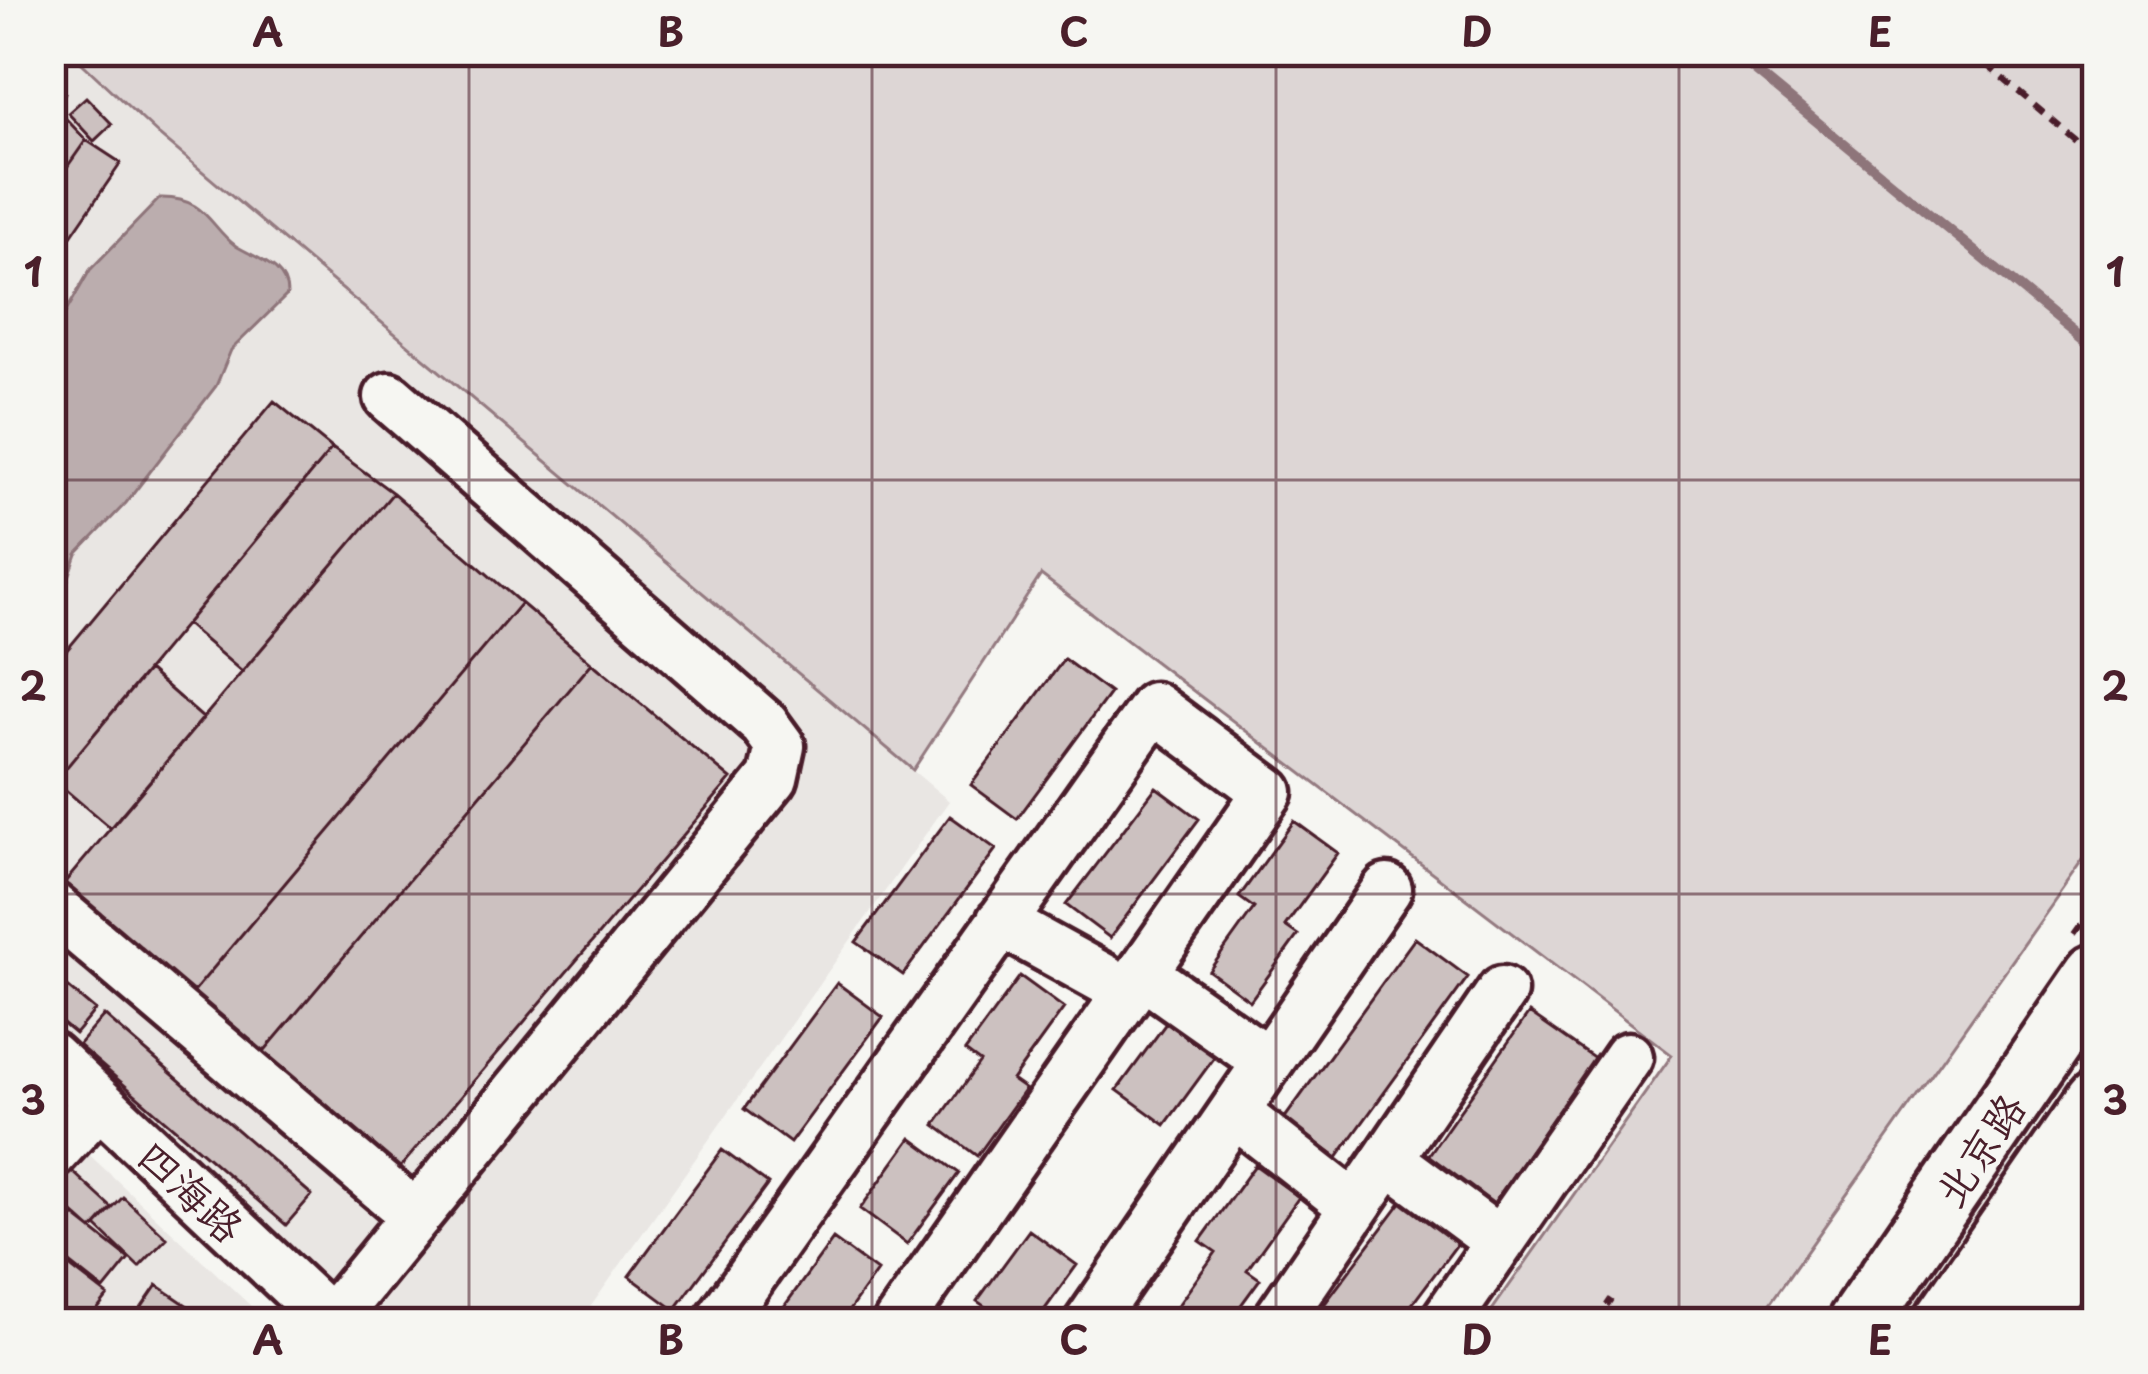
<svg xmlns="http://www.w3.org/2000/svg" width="2148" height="1374" font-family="'Playpen Sans','LXGW WenKai TC',sans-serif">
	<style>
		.built { fill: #e9e6e3 }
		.green { fill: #ddd6d5; stroke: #947a80; stroke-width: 3 }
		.water { fill: #bbadae; stroke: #8e747a; stroke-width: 3 }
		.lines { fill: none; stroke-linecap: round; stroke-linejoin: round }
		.stream { stroke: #8e747a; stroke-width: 10 }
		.building { fill: #ccc1c0; stroke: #4a1f2b; stroke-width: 3 }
		.minor-casing { stroke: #4a1f2b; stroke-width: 57 }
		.major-casing { stroke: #4a1f2b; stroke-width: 69 }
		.highway-casing { stroke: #4a1f2b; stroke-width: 75 }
		.path { stroke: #4a1f2b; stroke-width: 6; stroke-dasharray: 12 9; stroke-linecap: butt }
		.minor { stroke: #f6f6f2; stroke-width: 48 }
		.major { stroke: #f6f6f2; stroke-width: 60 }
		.highway { stroke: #f6f6f2; stroke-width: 66 }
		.grid { fill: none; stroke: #4a1f2b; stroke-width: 3; stroke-opacity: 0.55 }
		.labels { text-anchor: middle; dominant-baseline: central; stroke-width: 9; stroke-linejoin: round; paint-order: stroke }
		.street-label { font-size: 42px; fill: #4a1f2b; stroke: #f6f6f2 }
		.neatline { fill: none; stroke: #4a1f2b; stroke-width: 4.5 }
		.grid-label { font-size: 39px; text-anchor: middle; font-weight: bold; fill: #4a1f2b }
	</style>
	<rect width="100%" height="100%" fill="#f6f6f2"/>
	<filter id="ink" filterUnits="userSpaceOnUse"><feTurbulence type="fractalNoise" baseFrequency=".00833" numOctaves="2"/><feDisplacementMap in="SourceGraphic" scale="24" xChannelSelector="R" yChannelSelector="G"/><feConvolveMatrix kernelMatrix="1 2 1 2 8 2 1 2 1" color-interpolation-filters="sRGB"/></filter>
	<g filter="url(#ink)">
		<!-- built -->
		<path class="built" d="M51,51H69L159,135L949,801L579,1323H367L51,1030Z
			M51,1119L172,1232L269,1323H51Z"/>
		<!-- green -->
		<path class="green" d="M69,51H2087L2097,59V841L1756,1323H1483L1672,1055L1041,575L913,770L159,135Z"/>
		<!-- water -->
		<path class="water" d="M160,198C207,197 209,227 236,246C255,258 288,266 287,295L231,350L216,386L126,503L77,554L63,594L51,605V338L90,270Z"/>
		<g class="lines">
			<!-- stream -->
			<path class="stream" d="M1731,51L2097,352"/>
		</g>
		<!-- building -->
		<path class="building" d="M51,81L65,93L51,107Z
			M86,97L112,124L94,141L68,113Z
			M53,105L86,140L51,190V107Z
			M86,140L121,163L51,265V190Z
			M274,401L332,448L51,786V669Z
			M332,448L393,493L242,672L186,624Z
			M393,493L521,603L184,1003L55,894Z
			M521,603L592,663L255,1062L184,1003Z
			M1064,659L1110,693L1017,819L971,785Z
			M592,663L731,779L392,1177L255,1062Z
			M148,670L203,718L110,828L55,781Z
			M1156,787L1199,819L1110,938L1066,905Z
			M950,816L996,849L903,975L856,942Z
			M1294,821L1338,853L1285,926L1298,935L1250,1001L1209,971L1254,908L1239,897Z
			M1415,938L1468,977L1337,1158L1284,1119Z
			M51,973L95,1010L75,1034L51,1014Z
			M1020,976L1064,1008L1012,1080L1025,1089L977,1156L935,1125L980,1062L965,1051Z
			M837,983L883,1017L790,1143L744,1109Z
			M1529,1013L1595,1059L1492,1205L1426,1159Z
			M104,1015L312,1195L286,1225L78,1045Z
			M1169,1019L1217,1054L1165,1125L1117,1090Z
			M911,1138L959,1173L907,1244L860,1209Z
			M722,1150L768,1184L675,1310L629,1276Z
			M61,1161L112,1208L92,1230L51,1193V1173Z
			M1255,1165L1299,1197L1247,1270L1260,1279L1228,1323H1182L1171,1315L1216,1252L1200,1241Z
			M123,1197L167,1238L139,1267L96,1226Z
			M1405,1197L1461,1239L1398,1323H1329L1317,1314Z
			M72,1214L129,1259L104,1290L51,1248Z
			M1029,1230L1077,1265L1035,1323H1008L977,1301Z
			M833,1239L877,1271L840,1323H789L778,1315Z
			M51,1252L108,1296L87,1323H51Z
			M157,1285L213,1323H131Z"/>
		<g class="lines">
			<!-- minor casing -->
			<g class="minor-casing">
				<path id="minor" d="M51,906L416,1216
					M1001,922L1128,992
					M1142,973L1268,1062
					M51,1057L333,1323
					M1234,1112L1355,1207
					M51,1155L99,1103
					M1388,1159L1500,1242
					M331,1320L773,778L780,746L764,724L389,397
					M718,1323L1154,707L1268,792L898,1323
					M1089,1323L1387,889
					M1276,1323L1502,991
					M1444,1323L1628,1057"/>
			</g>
			<!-- major casing -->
			<g class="major-casing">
				<path id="major" d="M1858,1323L2097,975"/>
			</g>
			<!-- highway casing -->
			<g class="highway-casing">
				<path id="highway" d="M1947,1323L2097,1106
					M2020,1323L2097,1212"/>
			</g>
			<!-- path -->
			<path class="path" d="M1970,51L2097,158
				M2075,934L2097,903
				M1595,1323L1611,1299"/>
			<!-- minor -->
			<use href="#minor" class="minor"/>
			<!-- major -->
			<use href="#major" class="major"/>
			<!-- highway -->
			<use href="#highway" class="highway"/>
		</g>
	</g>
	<!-- grid -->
	<path class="grid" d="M469,51V1323M872,51V1323M1276,51V1323M1679,51V1323M51,480H2097M51,894H2097"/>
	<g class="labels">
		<!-- street labels -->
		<g class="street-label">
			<text transform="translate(1978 1149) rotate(-56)">北京路</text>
			<text transform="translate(192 1190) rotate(43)">四海路</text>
		</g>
	</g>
	<!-- margin -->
	<rect width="2148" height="1374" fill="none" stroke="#f6f6f2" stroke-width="132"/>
	<rect x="66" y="66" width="2016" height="1242" class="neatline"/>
	<g class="grid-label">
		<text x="268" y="47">A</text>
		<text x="671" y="47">B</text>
		<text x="1074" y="47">C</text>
		<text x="1477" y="47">D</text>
		<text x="1880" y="47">E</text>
		<text x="33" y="287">1</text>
		<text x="2115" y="287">1</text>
		<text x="33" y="701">2</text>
		<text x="2115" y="701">2</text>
		<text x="33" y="1115">3</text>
		<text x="2115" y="1115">3</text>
		<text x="268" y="1355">A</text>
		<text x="671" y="1355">B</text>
		<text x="1074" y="1355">C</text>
		<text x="1477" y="1355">D</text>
		<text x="1880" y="1355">E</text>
	</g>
</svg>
